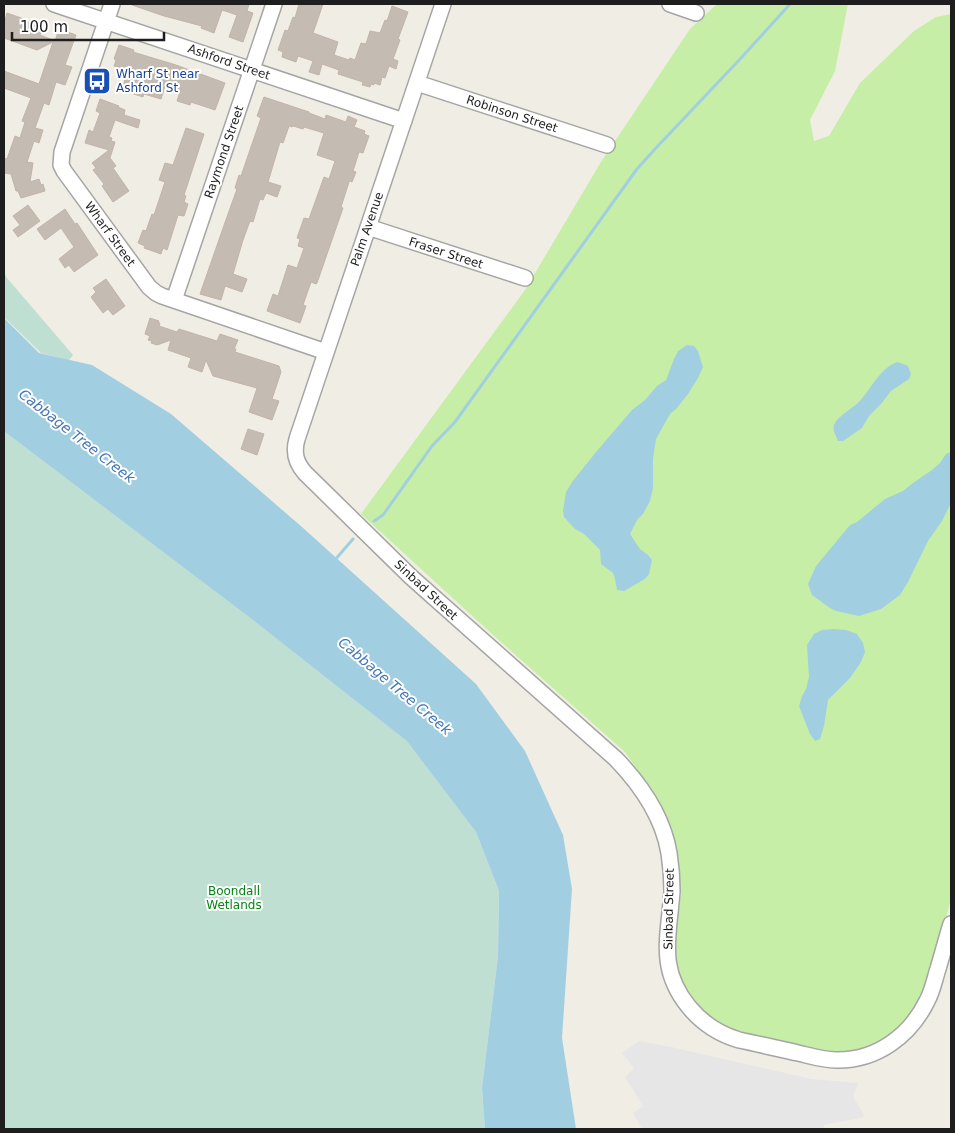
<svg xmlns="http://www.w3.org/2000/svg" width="955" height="1133" font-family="'DejaVu Sans',sans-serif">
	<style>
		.grass { fill: #c6eea6 }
		.wetland { fill: #bfdfd2 }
		.parking { fill: #e6e6e6 }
		.water { fill: #a1cfe1 }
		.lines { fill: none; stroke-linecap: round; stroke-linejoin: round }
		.stream { stroke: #a1cfe1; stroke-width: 3 }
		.building { fill: #c4bcb3; stroke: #c3b4a5 }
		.minor-casing { stroke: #a5a5a5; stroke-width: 18 }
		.minor { stroke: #fff; stroke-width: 15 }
		.labels { text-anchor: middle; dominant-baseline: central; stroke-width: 4; stroke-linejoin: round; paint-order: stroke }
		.street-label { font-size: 12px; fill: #1e1e1e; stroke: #fff }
		.transit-label { font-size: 12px; fill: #164399; stroke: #fff; text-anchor: start }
		.park-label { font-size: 12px; fill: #048515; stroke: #fff }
		.water-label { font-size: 14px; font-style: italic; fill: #4477b5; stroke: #fff }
	</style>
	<rect width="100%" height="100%" fill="#f0ede4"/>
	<!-- grass -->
	<path class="grass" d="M717,4H848L835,71L810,120L814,141L829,136L860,83L914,31L936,17L951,14V899L934,963L923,995L912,1017L890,1038L865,1049L839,1054L817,1053L759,1039L728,1029L711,1021L681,987L674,945L681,893L673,831L648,785L625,752L492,634L361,514L525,290L601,162L690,29Z"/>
	<!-- wetland -->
	<path class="wetland" d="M4,272L7,278L73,355L69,360L41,353L4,317Z
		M4,429L249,617L408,741L476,832L499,891L498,956L482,1088L485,1129H4Z"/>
	<!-- parking -->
	<path class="parking" d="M639,1041L671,1047L811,1079L858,1083L853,1096L865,1117L823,1125L825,1129H642L633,1113L643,1106L625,1077L634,1068L622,1053Z"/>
	<!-- water -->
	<path class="water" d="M4,318L39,353L92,365L171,414L302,527L476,684L525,751L563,835L572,889L562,1038L576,1129H485L482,1088L498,956L499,891L476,832L407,741L249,617L4,431Z
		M687,345L694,346L698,351L703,367L698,378L688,394L676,409L670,414L656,439L653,459V488L650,501L643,514L637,520L630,534L640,549L648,555L652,560L649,574L645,579L624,591L617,590L615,579L613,573L601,564L600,550L584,534L575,529L564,517L563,511L566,492L572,482L596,452L632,410L645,400L657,386L666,380L674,359L678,351Z
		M898,362L908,366L911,374L909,379L891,391L881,404L869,416L862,428L843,441H838C836,435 831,429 835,423C837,418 853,407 858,403C869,392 882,365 898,362Z
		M951,452V503L942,521L928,541L908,582L900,595L881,609L859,616L836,611L830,608L812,595L808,584L816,566L850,525L857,522L885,499L903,491L913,483L932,470L940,463L946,454Z
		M834,629L846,630L857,634L863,643L865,652L861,662L850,678L828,700L824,726L820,739L815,741L810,734L806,724L799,706L802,696L806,689L809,677L807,645L814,634L822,630Z"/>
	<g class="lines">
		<!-- stream -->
		<path class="stream" d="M374,521L383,515L432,446L455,422L637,169L655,149L742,57L790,4
			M334,561L353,539"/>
	</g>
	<!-- building -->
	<path class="building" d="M132,4H249L247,11L253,13L243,42L229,37L237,15L222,10L214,33L201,28L202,26L164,16L132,5Z
		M299,4H323L313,33L338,42L334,55L349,60L350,58L355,60L361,43L366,44L370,31L380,33L385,20L387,21L392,6L408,12L398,39L400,40L393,59L398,61L396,69L389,66L385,78L382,77L380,85L374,83V85L371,84L370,87L362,85L363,82L338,74L339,70L322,64L319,75L309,72L313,61L298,56L296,62L282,57L283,52L278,50L285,30L288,31L293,17L295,18Z
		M7,13L24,19L23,21L38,26L36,31L41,32L40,35L55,41L59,29L76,35L65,65L72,67L65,85L56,82L49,105L44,103L35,128L43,130L39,143L34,141L27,162L33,163L30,182L39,179L41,185L43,184L45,191L21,198L18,191H16L11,174L4,173V158L7,159L15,136L20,138L25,122L22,121L31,98L4,88V71L39,84L53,42L37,50L4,38V24Z
		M119,45L134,50L133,52L176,65L225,83L215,110L191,102L190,105L177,101L180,92L165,86L161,99L144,94L143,97L122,90L127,72L119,70L120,68L114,66L116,60L114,59Z
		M264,97L309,112V113L325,119L326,115L346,122L348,116L357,120L354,127L365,131L364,134L369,136L363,153L359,152L353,171L356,172L352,182L350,181L349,182L341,207L343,208L317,283L316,284L311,282L303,305L306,306L300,323L267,311L273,294L278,296L288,265L297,268L304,248L298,246L300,239L297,238L304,218L309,219L324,177L329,179L335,161L317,155L324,133L304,127L303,129L293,126L292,127L289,126L283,143L280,142L268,182L281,186L277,197L266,193L263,200L260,199L253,222L250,221L243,240L233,274L247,279L242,292L225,286L221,300L200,294L228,214L237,189L235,188L239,175L241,176L261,118L257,116Z
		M100,99L119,106L118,107L125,110L124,115L140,120L138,128L115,120L109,137L112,138L111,141L115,142L110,158L116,166L113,168L129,191L113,202L102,186L104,184L93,170L96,168L92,163L109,150L85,143L89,130L93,132L100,113L96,111Z
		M186,128L204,134L184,195L186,196L184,202L188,204L184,216L178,215L167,250L163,248L161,254L144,248L145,246L138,243L143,230L146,231L152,214L154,215L165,182L159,180L165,163L173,165Z
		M28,205L40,221L18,237L13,230L20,225L13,216Z
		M65,209L75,224L77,223L98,255L74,272L69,265L65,268L59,259L74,247L61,228L45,240L37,229Z
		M106,279L125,306L113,315L108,309L103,313L91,297L96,292L93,288Z
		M150,318L159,321L158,323H160L159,326L177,332L179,329L217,341L220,334L238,340L234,349H236L235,352L279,366L281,372L272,399L279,401L272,420L249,412L257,388L213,376L206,360L202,372L188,367L191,358L168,350L171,340L157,345L151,343L152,341L148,340L150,336L145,334Z
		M248,429L264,434L257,455L241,449Z"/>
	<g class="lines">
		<!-- minor casing -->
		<g class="minor-casing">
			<path id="minor" d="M54,4L404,121
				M112,4L62,152L61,165L64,171L149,287L156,293L162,296L326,352
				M443,4L297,439C293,453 296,463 305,473L411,577L616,759C641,785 663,817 669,853C671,866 672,879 672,891C669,936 657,968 689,1007C702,1023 719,1034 739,1040C759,1044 779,1049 798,1053C811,1056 823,1060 836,1060C876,1061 910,1036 927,1001C932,992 934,982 937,972C942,956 946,940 951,924
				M670,4L696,13
				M417,83L607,145
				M368,227L525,278
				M174,300L274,4"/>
		</g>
		<!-- minor -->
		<use href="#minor" class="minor"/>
	</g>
	<!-- icons -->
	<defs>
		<g id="bus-square" transform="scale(1.4375)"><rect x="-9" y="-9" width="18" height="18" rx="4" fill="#1a4fb4" stroke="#fff"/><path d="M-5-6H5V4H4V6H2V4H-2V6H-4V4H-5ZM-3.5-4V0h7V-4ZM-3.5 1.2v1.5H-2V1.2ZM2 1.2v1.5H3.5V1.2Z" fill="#fff"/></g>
	</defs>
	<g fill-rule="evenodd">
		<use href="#bus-square" x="97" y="81"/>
	</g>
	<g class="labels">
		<!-- street labels -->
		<g class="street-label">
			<text transform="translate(229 62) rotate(19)">Ashford Street</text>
			<text transform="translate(512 114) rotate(18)">Robinson Street</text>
			<text transform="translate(224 152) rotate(-71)">Raymond Street</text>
			<text transform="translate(367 229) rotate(-71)">Palm Avenue</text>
			<text transform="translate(110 234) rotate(54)">Wharf Street</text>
			<text transform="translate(446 253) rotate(18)">Fraser Street</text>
			<text transform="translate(426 590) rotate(43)">Sinbad Street</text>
			<text transform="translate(669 909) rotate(-89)">Sinbad Street</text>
		</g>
		<!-- transit labels -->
		<g class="transit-label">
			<text x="116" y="74">Wharf St near<tspan x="116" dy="14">Ashford St</tspan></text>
		</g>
		<!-- park labels -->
		<g class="park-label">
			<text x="234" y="891">Boondall<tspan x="234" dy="14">Wetlands</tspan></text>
		</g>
		<!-- water labels -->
		<g class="water-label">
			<text transform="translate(77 436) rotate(38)">Cabbage Tree Creek</text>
			<text transform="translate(395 686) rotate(40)">Cabbage Tree Creek</text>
		</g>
	</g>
	<!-- border -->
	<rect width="955" height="1133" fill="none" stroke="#1e1e1e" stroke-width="10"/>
	<!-- scale -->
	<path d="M12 32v8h152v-8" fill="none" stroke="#1e1e1e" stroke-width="2.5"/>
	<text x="20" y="32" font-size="15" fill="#1e1e1e" stroke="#ffffff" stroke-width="4" paint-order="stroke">100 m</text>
</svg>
